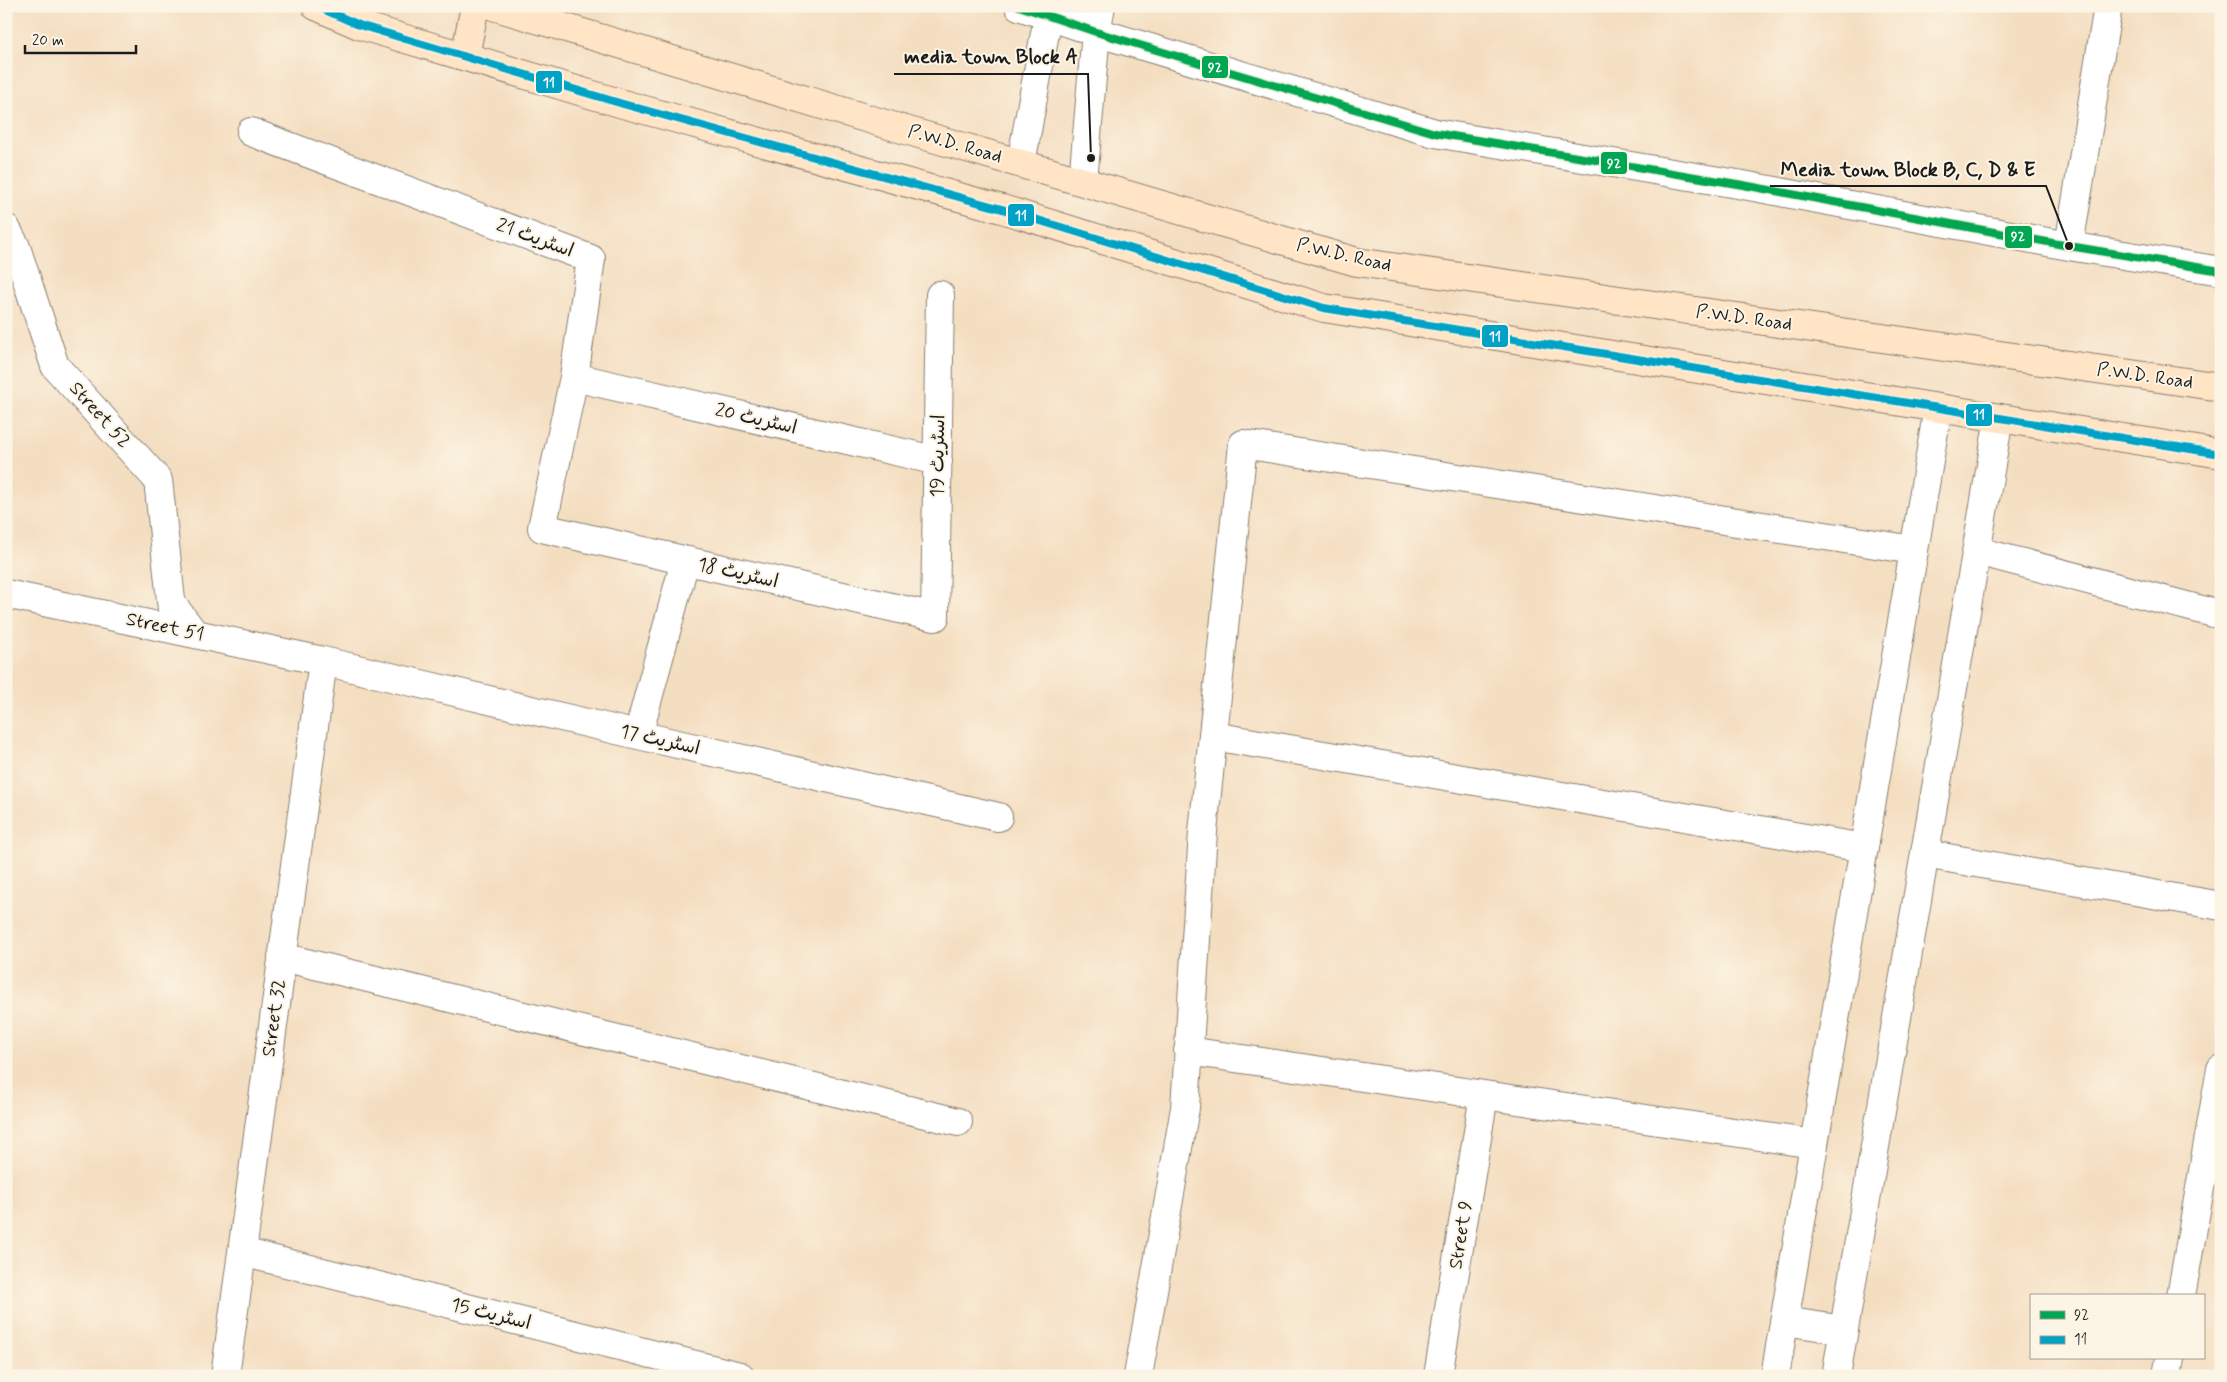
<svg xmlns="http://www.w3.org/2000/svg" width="2227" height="1382" font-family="Mynerve,'Playpen Sans Arabic',sans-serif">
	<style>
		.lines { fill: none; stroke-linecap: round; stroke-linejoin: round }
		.minor-casing { stroke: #887d6e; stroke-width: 30 }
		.tertiary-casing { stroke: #887d6e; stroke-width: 30 }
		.secondary-casing { stroke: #887d6e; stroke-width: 30 }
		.minor { stroke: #fff; stroke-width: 28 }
		.tertiary { stroke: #fff; stroke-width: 28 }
		.secondary { stroke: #ffe4c6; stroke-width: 28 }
		.bus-1-casing { stroke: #fcf5e5; stroke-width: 11 }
		.bus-2-casing { stroke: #fcf5e5; stroke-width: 11 }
		.bus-1 { stroke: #00a651; stroke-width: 8 }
		.bus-2 { stroke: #01a2c5; stroke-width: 8 }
		.labels { text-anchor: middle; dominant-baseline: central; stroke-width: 4; stroke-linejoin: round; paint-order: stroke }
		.street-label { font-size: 19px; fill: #1c1c1c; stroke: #fcf5e5 }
		.leader { fill: none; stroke: #1c1c1c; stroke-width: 2 }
		.callout-dot { fill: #1c1c1c; stroke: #fcf5e5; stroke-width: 2 }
		.callout-label { font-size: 20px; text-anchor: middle; font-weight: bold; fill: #1c1c1c; stroke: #fcf5e5; stroke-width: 4; stroke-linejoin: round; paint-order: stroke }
		.line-badge { stroke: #fcf5e5; stroke-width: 2 }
		.badge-label { font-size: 14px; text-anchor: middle; font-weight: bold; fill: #fff }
	</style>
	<rect width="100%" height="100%" fill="#fcf5e5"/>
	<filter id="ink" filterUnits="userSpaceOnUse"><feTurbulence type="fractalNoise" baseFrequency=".02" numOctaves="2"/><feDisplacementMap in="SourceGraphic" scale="10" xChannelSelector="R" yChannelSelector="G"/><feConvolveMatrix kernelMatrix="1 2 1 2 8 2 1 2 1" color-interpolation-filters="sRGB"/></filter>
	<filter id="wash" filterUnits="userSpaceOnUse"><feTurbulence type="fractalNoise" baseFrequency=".0096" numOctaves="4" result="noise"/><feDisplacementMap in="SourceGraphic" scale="20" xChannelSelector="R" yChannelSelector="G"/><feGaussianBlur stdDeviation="1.12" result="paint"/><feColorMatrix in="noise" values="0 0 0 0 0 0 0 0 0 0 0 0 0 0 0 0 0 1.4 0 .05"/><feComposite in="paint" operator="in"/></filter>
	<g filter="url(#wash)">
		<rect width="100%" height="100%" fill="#f4dec1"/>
	</g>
	<g filter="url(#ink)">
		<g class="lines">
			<!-- minor casing -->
			<g class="minor-casing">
				<path id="minor" d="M1019,6L1096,32L1435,133L1743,185L2069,246L2221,271
					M251,132L591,259L574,377L542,528L935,617L940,295
					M1021,163L1050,6
					M1083,181L1096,32L1101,6
					M6,228L16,247L55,366L158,480L174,628L194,633L172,604
					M2069,246L2108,6
					M574,377L938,461
					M1977,551L2221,615
					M6,594L323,661L638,735L998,817
					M638,735L685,561
					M1213,736L1864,848
					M1925,854L2221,906
					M282,957L958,1122
					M1188,1051L1814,1144
					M242,1252L740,1376
					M2181,1296L2221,1069
					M225,1376L323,661
					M1138,1376L1185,1108L1203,832L1243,444L1914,550
					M1438,1376L1484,1095
					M2167,1376L2170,1358"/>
			</g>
			<!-- tertiary casing -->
			<g class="tertiary-casing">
				<path id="tertiary" d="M1784,1321L1844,1330
					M1775,1376L1938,408
					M1836,1376L1999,418"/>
			</g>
			<!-- secondary casing -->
			<g class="secondary-casing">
				<path id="secondary" d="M316,6L359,25L623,104L1002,209L1324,308L2221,454
					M493,6L902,129L1357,262L2221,387
					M465,56L475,6"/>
			</g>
			<!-- minor -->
			<use href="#minor" class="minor"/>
			<!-- tertiary -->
			<use href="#tertiary" class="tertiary"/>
			<!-- secondary -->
			<use href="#secondary" class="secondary"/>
			<!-- bus-1 casing -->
			<g class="bus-1-casing">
				<path id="bus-1" d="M1019,6L1096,32L1435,133L1743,185L2069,246L2221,271"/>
			</g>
			<!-- bus-2 casing -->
			<g class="bus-2-casing">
				<path id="bus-2" d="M316,6L359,25L623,104L1002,209L1324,308L2221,454"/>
			</g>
			<!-- bus-1 -->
			<use href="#bus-1" class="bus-1"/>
			<!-- bus-2 -->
			<use href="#bus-2" class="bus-2"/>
		</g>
	</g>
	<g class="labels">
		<!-- street labels -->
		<g class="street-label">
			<text transform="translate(955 144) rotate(16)">P.W.D. Road</text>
			<text transform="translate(535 238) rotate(20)">اسٹریٹ 21</text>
			<text transform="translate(1344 255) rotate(13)">P.W.D. Road</text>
			<text transform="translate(1744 318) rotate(8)">P.W.D. Road</text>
			<text transform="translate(2145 376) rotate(8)">P.W.D. Road</text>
			<text transform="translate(100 415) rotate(48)">Street 52</text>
			<text transform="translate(756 419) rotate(13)">اسٹریٹ 20</text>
			<text transform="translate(938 456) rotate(-89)">اسٹریٹ 19</text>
			<text transform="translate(738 573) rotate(13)">اسٹریٹ 18</text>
			<text transform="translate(165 627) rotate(12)">Street 51</text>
			<text transform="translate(660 740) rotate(13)">اسٹریٹ 17</text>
			<text transform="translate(274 1018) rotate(-82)">Street 32</text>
			<text transform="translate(1461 1235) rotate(-81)">Street 9</text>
			<text transform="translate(491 1314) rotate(14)">اسٹریٹ 15</text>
		</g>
	</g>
	<!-- callouts -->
	<path class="leader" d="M1091 158L1088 74H894M2069 246L2046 186H1770"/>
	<g class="callout-dot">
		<circle cx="1091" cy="158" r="5"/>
		<circle cx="2069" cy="246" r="5"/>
	</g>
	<g class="callout-label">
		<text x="991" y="63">media town Block A</text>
		<text x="1908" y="176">Media town Block B, C, D &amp; E</text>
	</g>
	<g class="line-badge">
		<rect x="1201" y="55" width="28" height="24" rx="5" fill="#00a651"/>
		<rect x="535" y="70" width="28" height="24" rx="5" fill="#01a2c5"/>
		<rect x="1600" y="151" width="28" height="24" rx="5" fill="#00a651"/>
		<rect x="1007" y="203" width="28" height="24" rx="5" fill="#01a2c5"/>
		<rect x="2004" y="225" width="29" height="24" rx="5" fill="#00a651"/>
		<rect x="1481" y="324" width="28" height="24" rx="5" fill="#01a2c5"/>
		<rect x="1965" y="403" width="28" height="24" rx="5" fill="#01a2c5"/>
	</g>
	<g class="badge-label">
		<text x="1215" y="72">92</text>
		<text x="549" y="87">11</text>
		<text x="1614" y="168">92</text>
		<text x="1021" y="220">11</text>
		<text x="2018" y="241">92</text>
		<text x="1495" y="341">11</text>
		<text x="1979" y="419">11</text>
	</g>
	<!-- margin -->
	<rect width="2227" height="1382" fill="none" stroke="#fcf5e5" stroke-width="25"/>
	<!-- legend -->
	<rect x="2030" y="1294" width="175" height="65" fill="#fcf5e5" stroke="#a29e95"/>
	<rect x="2040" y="1311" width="25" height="8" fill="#00a651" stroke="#a29e95"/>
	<text x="2074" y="1320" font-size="15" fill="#1c1c1c">92</text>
	<rect x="2040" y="1336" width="25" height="8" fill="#01a2c5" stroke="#a29e95"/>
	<text x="2074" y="1344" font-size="15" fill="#1c1c1c">11</text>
	<!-- scale -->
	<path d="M25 45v8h111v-8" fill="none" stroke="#1c1c1c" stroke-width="2.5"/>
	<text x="32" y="45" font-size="15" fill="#1c1c1c" stroke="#fcf5e5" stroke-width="4" paint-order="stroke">20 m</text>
</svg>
